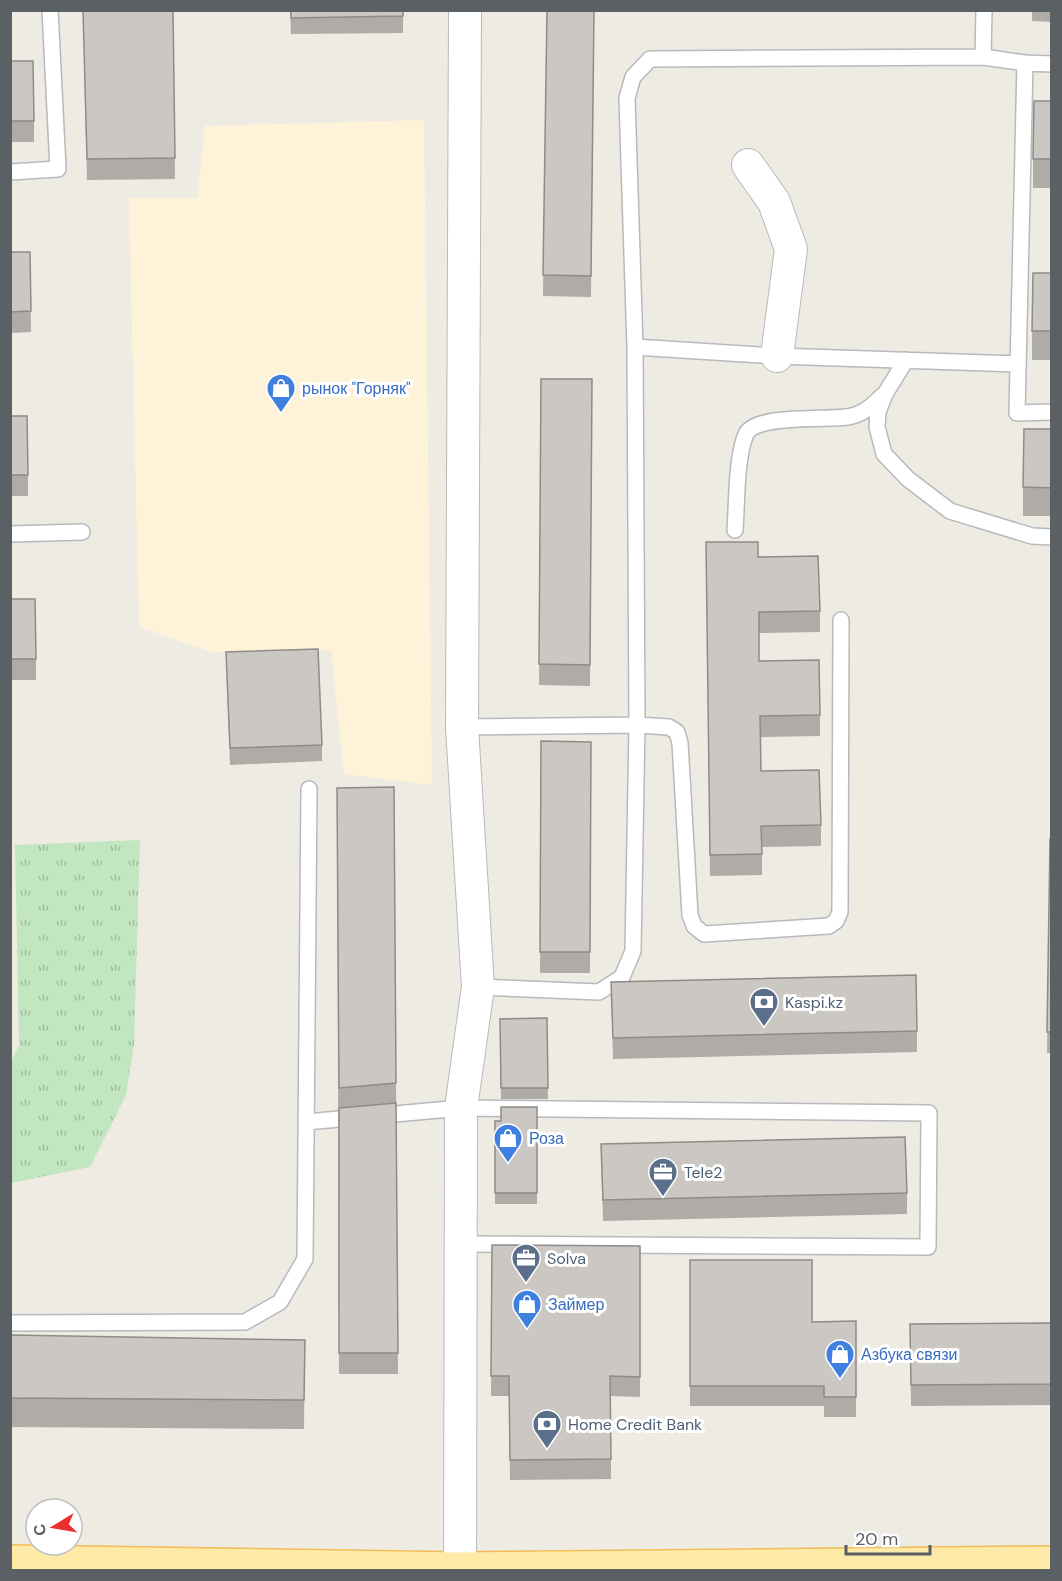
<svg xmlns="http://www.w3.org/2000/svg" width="1062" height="1581" font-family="'DM Sans',sans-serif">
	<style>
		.commercial { fill: #fef3d8 }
		.park { fill: url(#park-tufts) }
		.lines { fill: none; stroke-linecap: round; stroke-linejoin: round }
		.lane-casing { stroke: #b6b9bd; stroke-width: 18 }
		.street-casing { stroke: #b6b9bd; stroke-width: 34 }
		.primary-casing { stroke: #f2bc58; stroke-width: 36 }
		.lane { stroke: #fff; stroke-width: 15 }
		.street { stroke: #fff; stroke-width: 32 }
		.primary { stroke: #ffeba7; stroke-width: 33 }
		.wall { fill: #afaba7 }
		.building { fill: #cbc7c2; stroke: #8e8b88; stroke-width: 1.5 }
		.labels { text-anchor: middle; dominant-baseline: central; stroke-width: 6; stroke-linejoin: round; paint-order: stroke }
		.shop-label { font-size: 16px; fill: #366cbe; stroke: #fff; text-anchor: start }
		.service-label { font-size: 16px; fill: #4e5e75; stroke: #fff; text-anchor: start }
	</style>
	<defs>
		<pattern id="park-tufts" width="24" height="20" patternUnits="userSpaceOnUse" patternTransform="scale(1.5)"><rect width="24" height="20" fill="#c2e6bf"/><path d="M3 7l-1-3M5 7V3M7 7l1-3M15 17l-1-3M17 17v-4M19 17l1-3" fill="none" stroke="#a1be9f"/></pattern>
	</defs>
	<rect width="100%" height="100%" fill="#eeebe3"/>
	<!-- commercial -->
	<path class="commercial" d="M424,120L432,785L344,774L331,650L212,652L139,627L129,198H197L205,126Z"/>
	<!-- park -->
	<path class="park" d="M140,840L134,1045L126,1095L90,1167L11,1183V1061L19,1046L15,845Z"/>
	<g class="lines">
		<!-- lane casing -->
		<g class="lane-casing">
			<path id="lane" d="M983,57L1025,63L1052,64
				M1025,63L1017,413L1052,412
				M10,172L58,169L50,10
				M635,347L777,356L1018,364
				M906,360L885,394L878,412L877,427L884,454L908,479L950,511L1032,536L1052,537
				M735,530C737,503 736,457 746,434C756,414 826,420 847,417C862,415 872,406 882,396
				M10,534L82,532
				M462,727L637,725L669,727L677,732L680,743L690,915L694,926L704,934L829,926L836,921L840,912L841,620
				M478,987L599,992L622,977L633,951L637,725L635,347L627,98L633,77L650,59L983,57L984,10
				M306,1122L461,1108L929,1113L928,1247L461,1244
				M10,1323L245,1322L280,1302L305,1259L309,789"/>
		</g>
		<!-- street casing -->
		<g class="street-casing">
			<path id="street" d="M748,165L774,202L791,249L777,356
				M460,1569L461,1108L478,987L462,727L465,10"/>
		</g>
		<!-- primary casing -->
		<g class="primary-casing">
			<path id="primary" d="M10,1562L460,1569L1052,1563"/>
		</g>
		<!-- lane -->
		<use href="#lane" class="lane"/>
		<!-- street -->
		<use href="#street" class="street"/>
		<!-- primary -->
		<use href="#primary" class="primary"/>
	</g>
	<!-- wall -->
	<path class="wall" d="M83,10H173L175,179L87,180Z
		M290,10H403V33L291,34Z
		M547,10H594L591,297L543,296Z
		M1032,10H1052V22L1032,21Z
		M10,61L34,121V142H10Z
		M1052,101V188H1033V159Z
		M10,252H30L31,332L10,333Z
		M1052,273V360H1032V331Z
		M541,379H592L590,686L539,685Z
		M10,416L28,475V496H10Z
		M1052,429V516H1023V487Z
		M706,542L758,557L820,611V632L759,633V661L820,715V736L760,737L761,771L821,825V846L762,847V875L710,876Z
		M10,599L36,659V680H10Z
		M226,652L322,745V761L230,765Z
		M541,741L591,742L590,973H540Z
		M394,787L398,1374H339L337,788Z
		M1050,839H1052V1053H1047Z
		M611,982L917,1031V1052L613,1059Z
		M547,1018L548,1099H501L500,1019Z
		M537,1107V1204H495V1121H501Z
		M601,1144L907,1193V1214L603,1221Z
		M492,1245L640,1246V1397L611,1396V1479L510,1480L509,1396H491Z
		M690,1260L812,1322L856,1321V1417H824V1406H690Z
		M1052,1323V1405L911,1406L910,1324Z
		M10,1335L305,1340L304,1429L10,1427Z"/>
	<!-- building -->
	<path class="building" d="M83,10H173L175,158L87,159Z
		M291,10H403V16L291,18Z
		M547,10H594L591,276L543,275Z
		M10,61H33L34,121H10Z
		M1034,101H1052V159H1033Z
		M10,252H30L31,311L10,312Z
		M1033,273H1052V331H1032Z
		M541,379H592L590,665L539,664Z
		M10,416H27L28,475H10Z
		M1024,429H1052V488L1023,487Z
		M706,542H758V557L818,556L820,611L759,612V661L819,660L820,715L760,716L761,771L819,770L821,825L761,826L762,854L710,855Z
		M10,599H35L36,659H10Z
		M318,649L322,745L230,748L226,652Z
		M541,741L591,742L590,952H540Z
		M394,787L396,1083L339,1088L337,788Z
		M1050,839H1052V1032H1047Z
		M916,975L917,1031L613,1038L611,982Z
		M547,1018L548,1088H501L500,1019Z
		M396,1103L398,1353H339V1108Z
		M501,1107H537V1193H495V1121H501Z
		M905,1137L907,1193L603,1200L601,1144Z
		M492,1245L640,1246V1377L610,1376L611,1459L510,1460L509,1376H491Z
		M690,1260H812V1322L856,1321V1397H824V1386H690Z
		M1052,1323V1384L911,1385L910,1324Z
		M10,1335L305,1340L304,1400L10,1398Z"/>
	<!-- icons -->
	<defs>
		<g id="shop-pin" transform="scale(1.5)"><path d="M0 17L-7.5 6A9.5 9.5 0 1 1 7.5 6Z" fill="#3f7fe0" stroke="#fff"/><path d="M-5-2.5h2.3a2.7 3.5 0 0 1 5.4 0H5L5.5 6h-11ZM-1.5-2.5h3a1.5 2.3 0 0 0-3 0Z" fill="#fff"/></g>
		<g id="bank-pin" transform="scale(1.5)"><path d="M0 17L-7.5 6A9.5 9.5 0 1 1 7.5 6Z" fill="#5c6f8a" stroke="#fff"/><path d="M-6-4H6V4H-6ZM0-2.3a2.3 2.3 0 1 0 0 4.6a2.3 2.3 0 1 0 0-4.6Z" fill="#fff"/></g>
		<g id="office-pin" transform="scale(1.5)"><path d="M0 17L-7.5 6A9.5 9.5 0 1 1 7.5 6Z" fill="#5c6f8a" stroke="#fff"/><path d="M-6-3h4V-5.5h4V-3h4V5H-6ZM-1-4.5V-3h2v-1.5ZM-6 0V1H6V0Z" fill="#fff"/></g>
	</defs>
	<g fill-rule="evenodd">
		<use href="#shop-pin" x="281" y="388"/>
		<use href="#bank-pin" x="764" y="1002"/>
		<use href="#shop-pin" x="508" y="1138"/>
		<use href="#office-pin" x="663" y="1172"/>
		<use href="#office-pin" x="526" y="1258"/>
		<use href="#shop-pin" x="527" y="1304"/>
		<use href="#shop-pin" x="840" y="1354"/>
		<use href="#bank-pin" x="547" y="1424"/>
	</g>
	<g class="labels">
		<!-- shop labels -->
		<g class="shop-label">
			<text x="302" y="388">рынок "Горняк"</text>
			<text x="529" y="1138">Роза</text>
			<text x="548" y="1304">Займер</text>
			<text x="861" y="1354">Азбука связи</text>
		</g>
		<!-- service labels -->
		<g class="service-label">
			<text x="785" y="1002">Kaspi.kz</text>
			<text x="684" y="1172">Tele2</text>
			<text x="547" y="1258">Solva</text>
			<text x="568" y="1424">Home Credit Bank</text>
		</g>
	</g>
	<!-- border -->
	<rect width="1062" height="1581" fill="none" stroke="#5b6064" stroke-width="24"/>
	<!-- north arrow -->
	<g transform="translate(54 1527) rotate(259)"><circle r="28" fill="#ffffff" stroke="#bdbfc1" stroke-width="1.5"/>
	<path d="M0-4.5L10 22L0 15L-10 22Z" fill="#ea2f2d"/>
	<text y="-9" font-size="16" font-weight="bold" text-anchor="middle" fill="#5b6064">С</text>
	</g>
	<!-- scale -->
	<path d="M846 1545v9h84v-9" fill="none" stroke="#5b6064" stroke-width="3"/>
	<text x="855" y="1545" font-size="18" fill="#5b6064" stroke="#ffffff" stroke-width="4.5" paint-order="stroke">20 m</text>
</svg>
